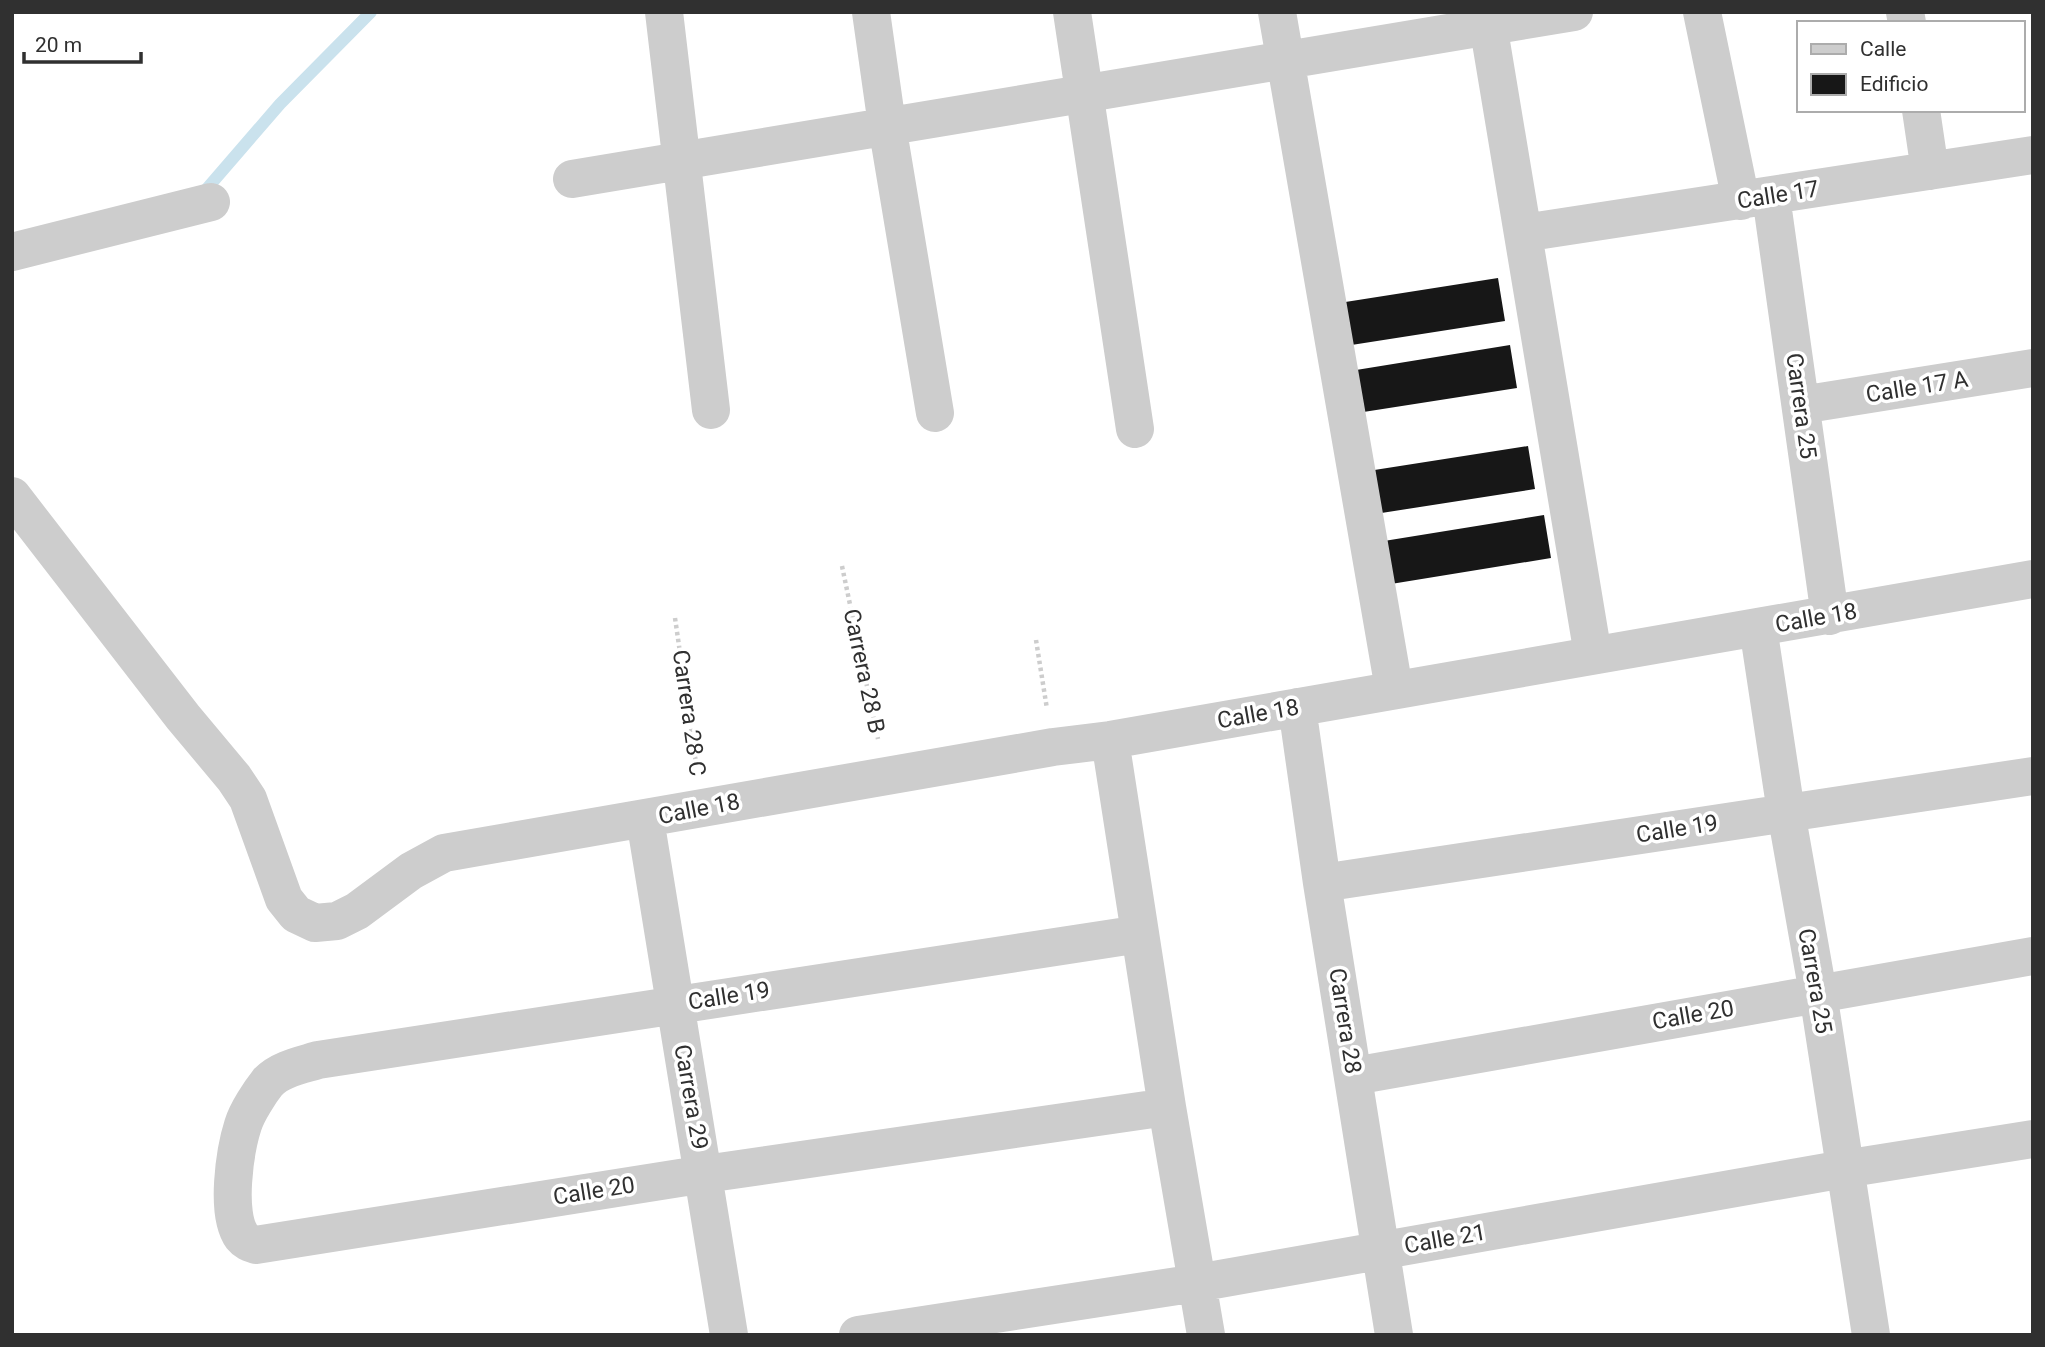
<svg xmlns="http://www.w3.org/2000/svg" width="2045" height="1347" font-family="Roboto,sans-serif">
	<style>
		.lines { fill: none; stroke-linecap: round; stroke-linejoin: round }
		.stream { stroke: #cae2ed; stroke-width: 12 }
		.building { fill: #171717 }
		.path { stroke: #cdcdcd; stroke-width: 4.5; stroke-dasharray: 3.5 3.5; stroke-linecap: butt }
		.minor { stroke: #cdcdcd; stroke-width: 38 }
		.labels { text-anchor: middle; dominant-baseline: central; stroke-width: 7; stroke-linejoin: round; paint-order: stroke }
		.street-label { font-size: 23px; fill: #303030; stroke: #fff }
	</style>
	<rect width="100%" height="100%" fill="#fff"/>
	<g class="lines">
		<!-- stream -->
		<path class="stream" d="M204,192L280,104L371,12"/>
	</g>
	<!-- building -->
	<path class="building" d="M1498,278L1505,321L1345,346L1339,303Z
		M1510,345L1517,388L1357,413L1350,371Z
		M1528,446L1535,489L1375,514L1368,471Z
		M1544,515L1551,558L1391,584L1384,541Z"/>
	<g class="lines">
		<!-- path -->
		<path class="path" d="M842,566L878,739
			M675,618L697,770
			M1036,640L1047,709"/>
		<!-- minor -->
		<path class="minor" d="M664,12L711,410
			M871,12L887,125L935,413
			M1072,12L1135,429
			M1277,12L1394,689
			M1486,12L1593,655
			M1702,12L1741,201
			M1905,12L1907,23
			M1921,110L1930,171
			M572,179L1574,12
			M1771,196L1830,616
			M1523,233L2033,155
			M12,252L211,202
			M1801,405L2033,368
			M12,496L183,717L234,778L248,799L284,899L296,914L315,923L337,921L357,911L411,871L444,853L1053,747L1110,740L2033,579
			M1758,627L1786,812L1818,993L1871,1335
			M1297,707L1322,883L1394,1335
			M1110,740L1167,1107L1206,1335
			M645,819L729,1335
			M1322,883L2033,776
			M1140,934L318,1060C302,1065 280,1069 268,1082C260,1092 247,1112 243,1125C235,1150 225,1214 242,1237C246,1242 250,1243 256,1245L705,1174L1167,1107
			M1354,1076L2033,956
			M858,1335L1197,1283L1844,1169L2033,1139"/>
	</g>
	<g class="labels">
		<!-- street labels -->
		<g class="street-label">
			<text transform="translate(1778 195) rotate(-9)">Calle 17</text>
			<text transform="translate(1917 387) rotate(-9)">Calle 17 A</text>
			<text transform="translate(1801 406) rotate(82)">Carrera 25</text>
			<text transform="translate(1816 618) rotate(-10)">Calle 18</text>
			<text transform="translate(864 671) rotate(78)">Carrera 28 B</text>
			<text transform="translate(689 713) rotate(82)">Carrera 28 C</text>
			<text transform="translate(1258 714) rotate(-10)">Calle 18</text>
			<text transform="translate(699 809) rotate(-11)">Calle 18</text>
			<text transform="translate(1677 829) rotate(-9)">Calle 19</text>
			<text transform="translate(1815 981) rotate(80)">Carrera 25</text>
			<text transform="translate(729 996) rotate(-9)">Calle 19</text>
			<text transform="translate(1693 1015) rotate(-10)">Calle 20</text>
			<text transform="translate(1345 1021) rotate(81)">Carrera 28</text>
			<text transform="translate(691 1097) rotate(80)">Carrera 29</text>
			<text transform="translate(594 1191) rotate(-9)">Calle 20</text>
			<text transform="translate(1445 1239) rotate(-10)">Calle 21</text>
		</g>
	</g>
	<!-- border -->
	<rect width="2045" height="1347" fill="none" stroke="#303030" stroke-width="28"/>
	<!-- legend -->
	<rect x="1797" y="21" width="228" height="91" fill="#ffffff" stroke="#acacac" stroke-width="2"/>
	<rect x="1811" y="44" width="35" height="10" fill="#cdcdcd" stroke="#acacac" stroke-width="2"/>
	<text x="1860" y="56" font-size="21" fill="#303030">Calle</text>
	<rect x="1811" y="74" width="35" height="21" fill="#171717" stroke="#acacac" stroke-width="2"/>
	<text x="1860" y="91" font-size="21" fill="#303030">Edificio</text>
	<!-- scale -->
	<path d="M24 52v10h117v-10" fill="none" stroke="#303030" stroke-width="3.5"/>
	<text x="35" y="52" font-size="21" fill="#303030" stroke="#ffffff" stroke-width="5" paint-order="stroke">20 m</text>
</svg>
